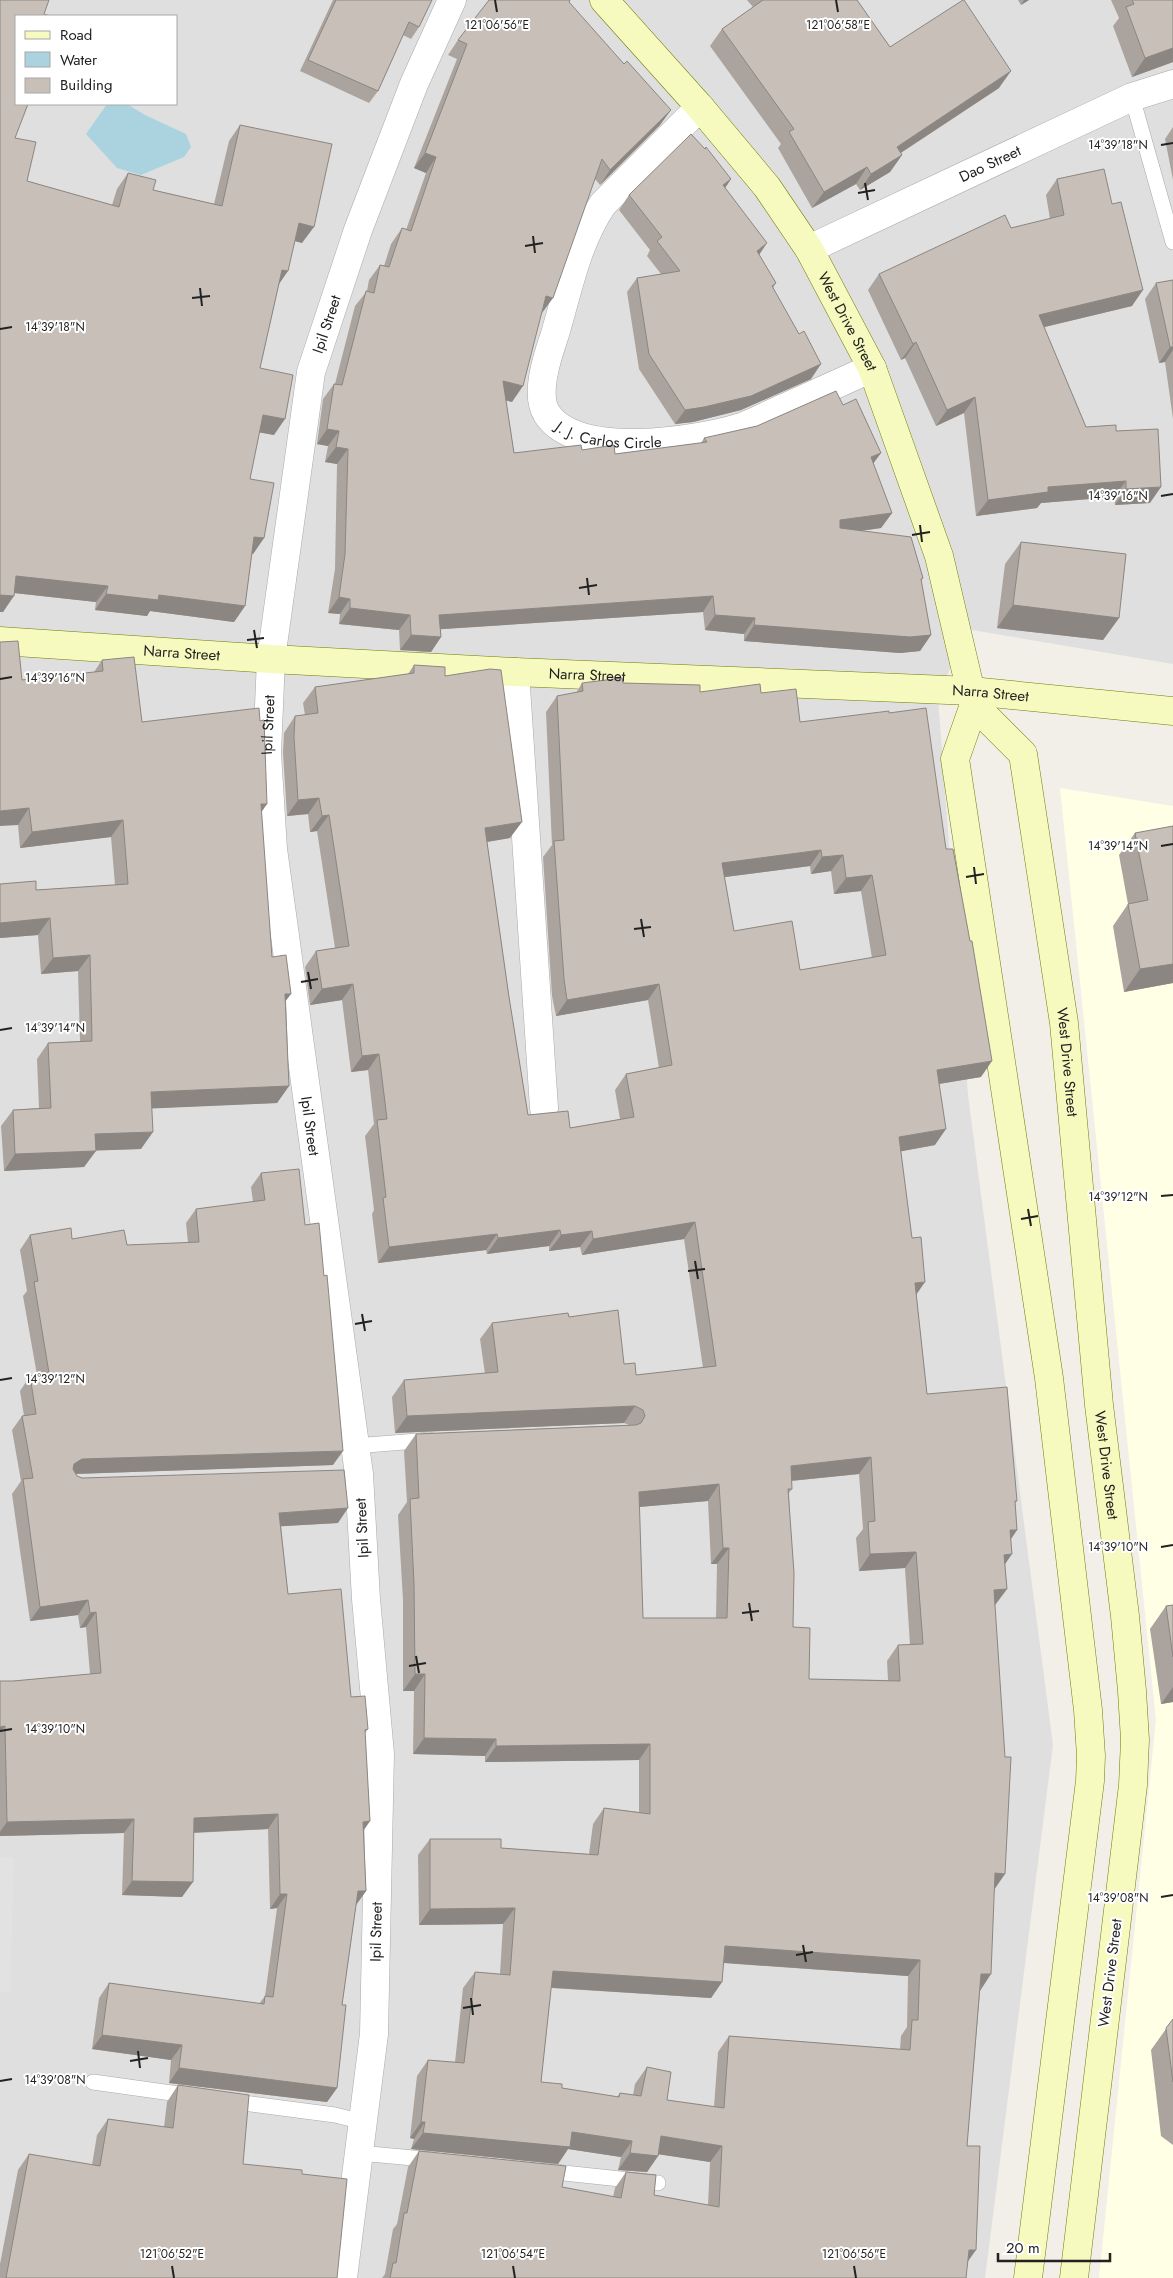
<svg xmlns="http://www.w3.org/2000/svg" width="1173" height="2278" font-family="Jost,sans-serif">
	<style>
		.residential { fill: #e0dfdf; fill-rule: evenodd }
		.education { fill: #ffffe5 }
		.parking { fill: #e2e2e2 }
		.water { fill: #aad3df }
		.lines { fill: none; stroke-linecap: round; stroke-linejoin: round }
		.lane-casing { stroke: #a9a9a9; stroke-width: 16 }
		.street-casing { stroke: #a9a9a9; stroke-width: 29 }
		.secondary-casing { stroke: #707d05; stroke-width: 29 }
		.lane { stroke: #fff; stroke-width: 15 }
		.street { stroke: #fff; stroke-width: 28 }
		.secondary { stroke: #f7fabf; stroke-width: 28 }
		.wall { fill: #aba49e; fill-rule: evenodd }
		.shaded-wall { fill: #8b8681 }
		.building { fill: #c7bfb8; stroke: #8b8681; fill-rule: evenodd }
		.ticks { fill: none; stroke: #222; stroke-width: 2 }
		.labels { text-anchor: middle; dominant-baseline: central; stroke-width: 4; stroke-linejoin: round; paint-order: stroke }
		.street-label { font-size: 15px; fill: #222; stroke: #fff }
		.ticks-label { font-size: 12px; text-anchor: middle; fill: #222; stroke: #fff; stroke-width: 4; stroke-linejoin: round; paint-order: stroke }
	</style>
	<rect width="100%" height="100%" fill="#f2efe9"/>
	<!-- residential -->
	<path class="residential" d="M0,0H1173V664L966,629L938,698L968,1095L1053,1745L985,2278H0ZM16,16H176V104H16Z"/>
	<!-- education -->
	<path class="education" d="M1060,788L1173,806V2278H1099L1156,1720Z"/>
	<!-- parking -->
	<path class="parking" d="M0,1857L14,1858L10,1992H0Z"/>
	<!-- water -->
	<path class="water" d="M107,104H127L145,115L186,134L191,147L184,157L141,175L117,168L86,134Z"/>
	<g class="lines">
		<!-- lane casing -->
		<g class="lane-casing">
			<path id="lane" d="M1132,97L1173,242
				M354,1446L430,1440
				M93,2082L193,2096
				M228,2101L335,2115L363,2122
				M359,2153L435,2160
				M545,2171L658,2183"/>
		</g>
		<!-- street casing -->
		<g class="street-casing">
			<g id="street">
				<path id="s1" d="M700,107L603,204C577,242 568,290 555,334C548,355 534,394 547,414C577,460 696,441 741,427C756,422 771,413 786,407C815,394 843,381 872,368"/>
				<path id="s2" d="M809,249L1132,97L1173,84"/>
				<path d="M515,672L544,1108"/>
				<path id="s3" d="M343,2278L374,2034L380,1754L366,1599L359,1474L273,849L267,753L271,659L311,372L358,230L414,84L452,0"/>
			</g>
		</g>
		<!-- secondary casing -->
		<g class="secondary-casing">
			<g id="secondary">
				<path id="s4" d="M604,0L700,107L767,187L809,249L872,368L939,556L974,705L1023,754L1064,1023L1099,1405L1125,1616L1132,1691L1135,1740L1133,1785L1074,2278"/>
				<path id="s5" d="M0,641L271,659L515,672L971,691L1173,711"/>
				<path d="M974,705L955,759L1049,1378L1088,1710L1091,1756L1090,1781L1028,2278"/>
			</g>
		</g>
		<!-- lane -->
		<use href="#lane" class="lane"/>
		<!-- street -->
		<use href="#street" class="street"/>
		<!-- secondary -->
		<use href="#secondary" class="secondary"/>
	</g>
	<!-- wall -->
	<path class="wall" d="M0,0L44,14L15,138L27,181L112,205L117,189L128,173L153,190L214,204L229,141L240,125L302,243L295,241L279,284L260,368L274,435L259,432L250,479L264,538L253,554H252L245,606L234,622L150,611L147,616L95,610L96,602L14,593L3,612H0Z
		M333,0H432L419,27L411,39L403,35L378,91L369,103L300,71Z
		M747,0H857L890,47L999,88L901,153L902,155L890,172L860,190L856,184L812,208L778,148L781,144L710,46L722,29L753,7Z
		M1018,0H1029L1021,5Z
		M1111,0H1173V62L1132,77L1113,26L1119,18Z
		M569,2L660,125L600,185L595,179L542,313L512,402L506,400L514,453L582,450L615,454L701,443L704,438L873,464L892,513L881,528L861,531L923,578L921,581L931,635L920,651L900,653L744,641V634L705,630L703,612L441,629V637L431,652L400,650L399,630L339,624L340,614L328,613L335,569L337,464L325,462L328,446L317,444L323,399L334,384H335L355,306L367,291L369,280L380,265L384,266L391,244L402,228L406,230L426,173L414,168L457,59L448,55L458,40Z
		M1173,127V180L1165,139Z
		M731,179L725,188L759,255L776,283L773,288L811,379L741,410L693,422L675,424L639,369L627,292L637,278L661,274L647,256L650,250L619,210L629,195Z
		M1057,179L1132,306L1044,327L1086,427L1116,431L1150,503L1115,505L1114,497L1041,503L1037,508L976,516L964,413L936,426L905,358L901,360L868,290L879,274L1011,228L1050,219L1046,195Z
		M1173,280V419L1165,362L1159,363L1145,299L1156,283Z
		M1021,542L1119,618L1103,640L997,628L1005,564Z
		M102,660L142,722L261,812L272,957L286,1001L289,1086L277,1103L152,1108L141,1149L96,1150L84,1167L4,1171L1,1126L13,1110L39,1108L37,1059L48,1043L80,1041L78,971L41,974L38,935L0,938V884L36,890L115,885L111,837L20,848L18,825L22,680L94,672Z
		M414,665L445,676L510,838L487,842L509,997L528,1115L570,1128L620,1119L615,1090L626,1074L659,1068L648,1000L556,1016L552,996L543,857L552,845L546,712L557,696L576,693L582,683H623L700,692L761,693L800,722L889,713L946,849L981,1077L939,1084L935,1145L901,1151L927,1394L1017,1501L1015,1503L1017,1530L1011,1539L1005,1564L1007,1589L995,1605L994,1889L980,1991L967,2146V2262L966,2278H382L385,2274L393,2229L397,2224L408,2167L419,2151L562,2187L613,2197L615,2188L626,2172L654,2195L708,2205L710,2162L659,2154L658,2156L647,2172L618,2170L621,2157L568,2149L558,2164L411,2149L414,2139L410,2138L417,2076L428,2060L455,2062L463,1988L475,1972L500,1974L503,1924L419,1925L418,1855L430,1839L501,1848L589,1854L593,1824L604,1808L639,1812V1760L485,1762V1756L413,1754L414,1691H403V1600L398,1515L407,1502L404,1451L416,1434L629,1425L624,1423L395,1433L392,1397L404,1380L485,1374L480,1339L492,1323L569,1317L636,1375L703,1368L684,1239L582,1255L580,1247L549,1251V1246L487,1254L486,1250L378,1263L372,1214L374,1210L365,1136L374,1124L368,1070L351,1072L342,1000L310,1005L305,967L316,951L335,948L317,831L310,832L308,814L287,816L283,753L284,733L295,716L305,715L303,703L315,687L408,674ZM810,866L811,874L831,871L834,894L861,891L872,958L800,970L734,931L724,877ZM859,1474L863,1529L856,1538L859,1571L905,1568L910,1645H898L887,1661L888,1680L809,1679L793,1627L789,1493L792,1489L791,1481ZM708,1501L711,1564H717L716,1618H643L639,1507ZM723,1963L908,1976L907,2027L901,2036L900,2049L729,2036L718,2052L714,2107L667,2100L647,2067L635,2084L633,2095L620,2093L617,2097L562,2088L541,2082L551,1988L711,1998L722,1982Z
		M1173,826V983L1124,992L1113,926L1128,904L1119,855L1135,833Z
		M261,1173L333,1465L76,1474L77,1476L82,1478L338,1523L281,1526L288,1594L351,1697L368,1729L365,1733L370,1821L364,1830L366,1891L356,1905L342,2005L337,2088L327,2102L169,2083L171,2060L92,2049L99,1998L109,1983L259,2004L265,1996L277,1908L270,1909L268,1829L194,1833L182,1897L122,1895L124,1833L0,1836V1681H13L90,1674L86,1627L80,1628L78,1615L30,1621L12,1494L21,1481L12,1430L22,1416H24L20,1391L30,1376L37,1375L23,1296L27,1291L20,1250L30,1235L127,1245L188,1243L186,1223L196,1209L253,1202L251,1187Z
		M1173,1605V1702L1161,1704L1150,1629L1166,1606Z
		M1173,2019V2145L1161,2136L1151,2050Z
		M178,2085L243,2164L302,2174L337,2278H0V2264L18,2170L29,2154L92,2165L97,2135L108,2119L164,2127L167,2102Z"/>
	<!-- shaded-wall -->
	<path class="shaded-wall" d="M1024,0H1029L1021,5Z
		M1173,48V62L1132,77L1145,58Z
		M1011,71L999,88L885,163L897,147Z
		M671,110L660,125L600,185L610,170Z
		M425,153L436,157L426,173L414,168Z
		M902,155L890,172L860,190L871,174Z
		M867,167L856,184L812,208L824,192Z
		M731,179L721,194L723,185Z
		M299,223L314,227L302,243L287,239Z
		M767,243L757,258V251Z
		M282,270L288,271L277,287Z
		M1143,290L1132,306L1028,331L1039,315Z
		M546,296L553,298L542,313Z
		M916,342L905,358L901,360L913,344Z
		M1170,347H1173V350L1165,362L1159,363Z
		M821,364L811,379L741,410L693,422L675,424L685,410Z
		M503,381L523,386L512,402L492,397Z
		M975,397L964,413L936,426L947,410Z
		M263,415L285,419L274,435L251,431Z
		M327,429L339,431L328,446L317,444Z
		M336,447L348,449L337,464L325,462Z
		M881,453L870,468L871,457Z
		M1126,481L1114,497L1041,503L1037,508L976,516L988,500L1048,487Z
		M1161,487L1150,503L1115,505L1126,489Z
		M892,513L881,528L829,535L840,520Z
		M254,537L264,538L253,554L243,553Z
		M16,576L108,586L96,602L5,592Z
		M106,594L159,595L245,606L234,622L150,611L147,616L95,610Z
		M0,595L14,596L3,612H0Z
		M713,596L703,612L429,630L439,615Z
		M339,597L350,599L340,614L328,613Z
		M1013,605L1119,618L1103,640L997,628Z
		M350,608L410,615L399,630L339,624Z
		M715,615L755,618L744,634L705,630Z
		M754,625L931,635L920,651L900,653L744,641Z
		M411,635L441,637L431,652L400,650Z
		M319,798L308,814L287,816L298,800Z
		M261,804H267L256,820Z
		M29,808L18,825L0,826V811Z
		M329,815L317,831L310,832L322,816Z
		M123,820L111,837L20,848L32,832Z
		M522,822L510,838L474,844L485,828Z
		M821,850L810,866L710,879L722,863Z
		M843,855L831,871L811,874L822,857Z
		M872,875L861,891L834,894L846,878Z
		M50,918L38,935L0,938V923Z
		M90,955L78,971L41,974L53,958Z
		M1173,964V983L1124,992L1140,969Z
		M353,984L342,1000L310,1005L322,989Z
		M659,984L648,1000L556,1016L567,1000Z
		M285,994H291L279,1010Z
		M379,1054L368,1070L351,1072L362,1056Z
		M992,1061L981,1077L926,1086L937,1070Z
		M289,1086L277,1103L140,1109L151,1092Z
		M946,1129L935,1145L887,1154L899,1137Z
		M153,1132L141,1149L84,1151L95,1134Z
		M96,1151L84,1167L4,1171L15,1154Z
		M695,1222L684,1239L582,1255L593,1239Z
		M560,1230L549,1246L487,1254L498,1238Z
		M592,1231L580,1247L549,1251L561,1235Z
		M497,1234L486,1250L378,1263L389,1247Z
		M925,1282L914,1298L915,1283Z
		M635,1406L624,1423L395,1433L407,1416Z
		M343,1451L333,1465L72,1474L74,1464L82,1459Z
		M871,1457L859,1474L779,1482L791,1466Z
		M719,1484L708,1501L627,1508L639,1492Z
		M348,1508L338,1523L269,1527L279,1513Z
		M1010,1530H1017L1006,1546Z
		M723,1548H729L717,1564H711Z
		M916,1552L905,1568L859,1571L870,1554Z
		M1012,1554L1001,1570L1004,1555Z
		M1007,1589L995,1605L982,1606L994,1590Z
		M88,1600L78,1615L30,1621L40,1607Z
		M96,1612L86,1627L80,1628L90,1613Z
		M415,1674H425L414,1691H403Z
		M1173,1687V1702L1161,1704Z
		M5,1726L0,1733V1727Z
		M424,1738L496,1739L485,1756L413,1754Z
		M650,1744L639,1760L485,1762L496,1746Z
		M278,1814L268,1829L184,1833L194,1818Z
		M134,1819L124,1833L0,1836V1832L7,1822Z
		M370,1821L359,1836L363,1822Z
		M995,1873L1005,1874L994,1890Z
		M132,1881L193,1882L182,1897L122,1895Z
		M358,1891H366L356,1905Z
		M280,1894H287L277,1908L270,1909Z
		M515,1908L503,1924L419,1925L430,1909Z
		M725,1946L920,1960L908,1976L713,1962Z
		M553,1971L722,1982L711,1998L541,1987Z
		M981,1974H991L980,1991Z
		M102,2035L182,2045L171,2060L92,2049Z
		M179,2068L337,2088L327,2102L169,2083Z
		M421,2122H425L414,2139L410,2138Z
		M572,2132L632,2141L621,2157L568,2149L558,2164L411,2149L423,2133Z
		M661,2136L722,2146L710,2162L650,2153Z
		M630,2153L658,2156L647,2172L618,2170Z
		M969,2250H976L964,2267Z"/>
	<!-- building -->
	<path class="building" d="M0,0H49L44,14L50,16H16V104H28L15,138L36,142L27,181L119,207L128,173L156,180L153,190L222,206L240,125L332,144L314,227L299,223L288,271L282,270L260,368L293,375L285,419L263,415L250,479L274,483L264,538L254,537L245,606L159,595L158,600L106,594L108,586L16,576L14,596L0,595Z
		M336,0H432L419,27L409,22L378,91L308,60Z
		M489,0H570L569,2L624,64L627,61L671,110L610,170L602,159L553,298L546,296L523,386L503,381L514,453L581,445L582,450L614,445L615,454L707,442L704,438L757,426L836,391L843,405L856,399L881,453L871,457L892,513L840,520V528L911,537L923,578L921,579L931,635L910,637L754,625L755,618L715,615L713,596L439,615L441,637L411,635L410,615L350,608V599L339,597L345,554L348,449L336,447L339,431L327,429L334,384L342,385L366,291L374,293L380,265L389,267L402,228L411,231L436,157L425,153L467,44L458,40Z
		M763,0H857L890,47L963,0H964L1011,71L897,147L902,155L871,174L867,167L824,192L789,132L794,129L722,29Z
		M1132,0H1173V48L1145,58L1126,7L1134,4Z
		M691,134L705,149L706,147L731,179L723,185L767,243L757,251L776,283L772,286L799,334L804,331L821,364L751,396L704,407L685,410L649,354L637,278L680,271L657,241L662,237L629,195Z
		M1104,169L1112,204L1121,202L1143,290L1039,315L1086,427L1116,425V431L1158,429L1161,487L1126,489V481L1048,487V492L988,500L975,397L947,410L916,342L913,344L879,274L1005,215L1011,228L1064,215L1057,179Z
		M1173,280V347H1170L1156,283Z
		M1021,542L1126,554L1119,618L1013,605Z
		M18,641L22,680L103,671L102,660L134,657L142,722L259,708L260,721L264,720L267,804H261L272,957L286,955L291,994H285L289,1086L151,1092L153,1132L95,1134L96,1151L15,1154L13,1110L51,1108L48,1043L92,1041L90,955L53,958L50,918L0,923V884L36,881V890L128,884L123,820L32,832L29,808L0,811V642Z
		M414,665L445,667V676L490,669L501,670L522,822L485,828L509,997L528,1115L568,1111L570,1128L634,1117L626,1074L672,1065L659,984L567,1000L564,979L554,841L564,840L557,696L583,691L582,683L622,678L623,683L700,685V692L760,684L761,693L796,689L800,722L889,711V713L926,708L946,849H953L970,941H972L992,1061L937,1070L946,1129L899,1137L912,1238L921,1237L925,1282L915,1283L927,1394L1007,1387L1017,1501H1015L1017,1530H1010L1012,1554L1004,1555L1007,1589L994,1590L1005,1757H1011L1005,1874L995,1873L991,1974H981L967,2146H980L976,2250H969L966,2278H390L393,2263H396L404,2213H407L419,2151L566,2166L562,2187L621,2198L626,2172L656,2175L654,2195L719,2207L722,2146L661,2136L658,2156L630,2153L632,2141L572,2132L570,2147L423,2133L425,2122H421L428,2060L464,2063L475,1972L510,1975L515,1908L430,1909V1839H501V1848L598,1855L604,1808L650,1814V1744L496,1746V1739L424,1738L425,1674H415L414,1584L410,1499L419,1498L416,1434L636,1425L641,1423L645,1416L643,1410L635,1406L407,1416L404,1380L498,1372L492,1323L568,1313L569,1317L618,1310L624,1364L635,1363L636,1375L716,1366L695,1222L593,1239L592,1231L561,1235L560,1230L498,1238L497,1234L389,1247L383,1198L386,1197L377,1120L387,1119L379,1054L362,1056L353,984L322,989L316,951L349,946L329,815L322,816L319,798L298,800L294,737L295,716L318,713L315,687L414,673ZM821,850L822,857L843,855L846,878L872,875L886,955L800,970L792,921L734,931L722,863ZM871,1457L875,1521L868,1522L870,1554L916,1552L923,1644L898,1645L900,1681L809,1679L810,1628L793,1627L794,1573L788,1489H792L791,1466ZM719,1484L723,1548H729L727,1618H643L639,1492ZM725,1946L920,1960L918,2020H912L910,2050L729,2036L724,2108L667,2100L671,2072L647,2067L641,2096L620,2093L619,2097L562,2088V2084L541,2082L553,1971L722,1982Z
		M1173,826V964L1140,969L1128,904L1148,900L1135,833Z
		M299,1169L305,1225L319,1223L324,1276L327,1275L343,1451L82,1459L74,1464L73,1469L77,1476L82,1478L344,1470L348,1508L279,1513L288,1594L341,1589L351,1697L365,1696L368,1729L365,1730L370,1821L363,1822L366,1891H358L342,2005H346L337,2088L179,2068L182,2045L102,2035L109,1983L264,2004L265,1996L273,1997L287,1894H280L278,1814L194,1818L193,1882L132,1881L134,1819L7,1822L5,1726L0,1727V1681H13L101,1673L96,1612L90,1613L88,1600L40,1607L23,1479L33,1478L22,1416L36,1414L30,1376L49,1373L34,1282L38,1281L30,1235L71,1228L72,1239L124,1230L127,1245L199,1242L196,1209L265,1200L261,1173Z
		M1173,1605V1657L1166,1606Z
		M1173,2019V2082L1166,2028Z
		M178,2085L249,2095L243,2164L302,2170V2174L347,2179L337,2278H6L29,2154L100,2166L108,2119L173,2128Z"/>
	<!-- ticks -->
	<path class="ticks" d="M495,0L497,12M836,0L838,12M1161,145L1173,143M865,183L868,200M858,193L875,190M533,236L535,253M525,246L543,243M200,288L202,306M192,298L210,296M0,329L12,327M1161,496L1173,494M920,525L922,542M912,535L930,532M587,578L589,595M579,588L597,585M254,630L257,648M247,640L264,638M0,679L12,677M1161,846L1173,844M974,867L976,884M966,877L984,874M641,919L644,937M634,929L651,927M308,972L311,989M301,982L318,979M0,1030L12,1028M1161,1196L1173,1195M1028,1209L1031,1226M1021,1219L1038,1216M695,1261L698,1279M688,1271L705,1269M362,1314L365,1331M355,1324L372,1321M0,1380L12,1378M1161,1547L1173,1545M749,1603L752,1621M742,1613L759,1611M416,1656L419,1673M409,1666L426,1663M0,1731L12,1729M1161,1897L1173,1895M803,1945L806,1962M796,1955L813,1952M471,1998L473,2015M463,2008L481,2005M138,2051L140,2068M130,2061L148,2058M0,2081L12,2079M172,2266L174,2278M513,2266L515,2278M854,2266L856,2278"/>
	<g class="labels">
		<!-- street labels -->
		<g class="street-label">
			<text stroke="none"><textPath href="#s2" startOffset="200">Dao Street</textPath></text>
			<text stroke="none"><textPath href="#s4" startOffset="405">West Drive Street</textPath></text>
			<text stroke="none"><textPath href="#s3" startOffset="1968">Ipil Street</textPath></text>
			<text stroke="none"><textPath href="#s1" startOffset="428">J. J. Carlos Circle</textPath></text>
			<text stroke="none"><textPath href="#s5" startOffset="182">Narra Street</textPath></text>
			<text stroke="none"><textPath href="#s5" startOffset="588">Narra Street</textPath></text>
			<text stroke="none"><textPath href="#s5" startOffset="992">Narra Street</textPath></text>
			<text stroke="none"><textPath href="#s3" startOffset="1562">Ipil Street</textPath></text>
			<text stroke="none"><textPath href="#s4" startOffset="1191">West Drive Street</textPath></text>
			<text transform="translate(310 1126) rotate(82)">Ipil Street</text>
			<text stroke="none"><textPath href="#s4" startOffset="1596">West Drive Street</textPath></text>
			<text transform="translate(362 1528) rotate(-93)">Ipil Street</text>
			<text stroke="none"><textPath href="#s3" startOffset="348">Ipil Street</textPath></text>
			<text transform="translate(1110 1973) rotate(-83)">West Drive Street</text>
		</g>
	</g>
	<g class="ticks-label">
		<text x="497" y="29">121°06'56"E</text>
		<text x="838" y="29">121°06'58"E</text>
		<text x="1118" y="149">14°39'18"N</text>
		<text x="55" y="331">14°39'18"N</text>
		<text x="1118" y="500">14°39'16"N</text>
		<text x="55" y="682">14°39'16"N</text>
		<text x="1118" y="850">14°39'14"N</text>
		<text x="55" y="1032">14°39'14"N</text>
		<text x="1118" y="1201">14°39'12"N</text>
		<text x="55" y="1383">14°39'12"N</text>
		<text x="1118" y="1551">14°39'10"N</text>
		<text x="55" y="1733">14°39'10"N</text>
		<text x="1118" y="1902">14°39'08"N</text>
		<text x="55" y="2084">14°39'08"N</text>
		<text x="172" y="2258">121°06'52"E</text>
		<text x="513" y="2258">121°06'54"E</text>
		<text x="854" y="2258">121°06'56"E</text>
	</g>
	<!-- legend -->
	<rect x="15" y="15" width="162" height="90" fill="#ffffff" stroke="#a7a7a7"/>
	<rect x="25" y="31" width="25" height="8" fill="#f7fabf" stroke="#a7a7a7"/>
	<text x="60" y="40" font-size="15" fill="#222222">Road</text>
	<rect x="25" y="52" width="25" height="15" fill="#aad3df" stroke="#a7a7a7"/>
	<text x="60" y="65" font-size="15" fill="#222222">Water</text>
	<rect x="25" y="78" width="25" height="15" fill="#c7bfb8" stroke="#a7a7a7"/>
	<text x="60" y="90" font-size="15" fill="#222222">Building</text>
	<!-- scale -->
	<path d="M998 2253v8h112v-8" fill="none" stroke="#222222" stroke-width="2.5"/>
	<text x="1006" y="2253" font-size="15" fill="#222222" stroke="#ffffff" stroke-width="4" paint-order="stroke">20 m</text>
</svg>
